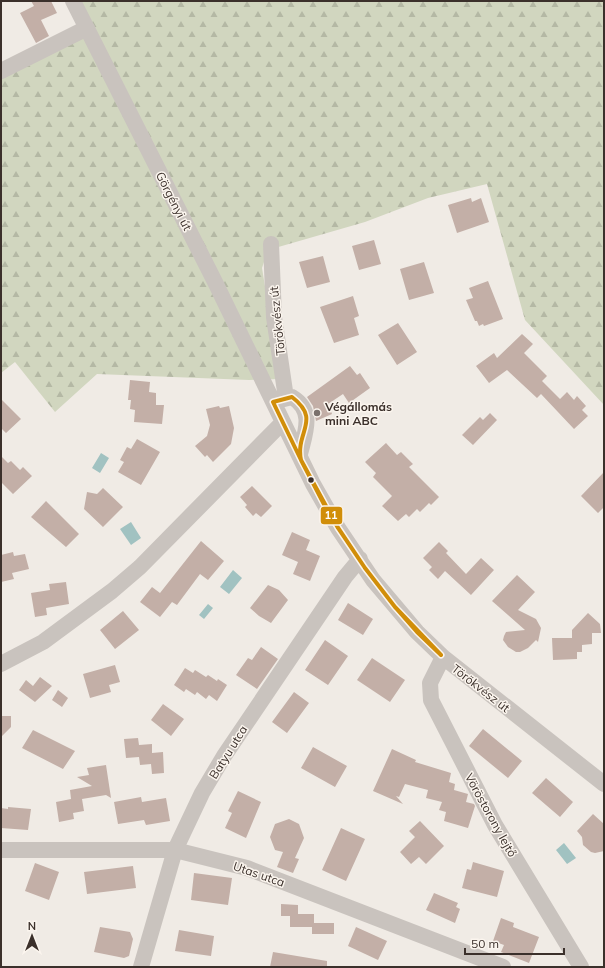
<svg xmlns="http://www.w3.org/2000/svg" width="605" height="968" font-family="Mulish,sans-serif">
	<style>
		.forest { fill: url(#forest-firs) }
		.water { fill: #a1c2c1 }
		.building { fill: #c3afa7 }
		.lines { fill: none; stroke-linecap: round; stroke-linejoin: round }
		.minor { stroke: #c9c3be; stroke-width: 16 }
		.bus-1-casing { stroke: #fbf5ee; stroke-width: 7 }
		.bus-1 { stroke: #d18e09; stroke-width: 4 }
		.poi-dot { fill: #7a716c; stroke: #fbf5ee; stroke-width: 1.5 }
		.bus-dot { fill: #3b302b; stroke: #fbf5ee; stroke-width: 1.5 }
		.labels { text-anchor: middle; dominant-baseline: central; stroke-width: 3; stroke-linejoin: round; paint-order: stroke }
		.street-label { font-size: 12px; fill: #3b302b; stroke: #fbf5ee }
		.poi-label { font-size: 12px; font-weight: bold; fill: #3b302b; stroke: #fbf5ee; text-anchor: start }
		.line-badge { stroke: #fbf5ee; stroke-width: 1.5 }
		.badge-label { font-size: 11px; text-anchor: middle; font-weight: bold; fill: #fff }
	</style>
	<defs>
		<pattern id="forest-firs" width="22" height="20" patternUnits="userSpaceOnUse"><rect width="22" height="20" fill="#d1d6bf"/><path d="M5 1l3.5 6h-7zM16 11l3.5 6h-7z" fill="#b4b8a4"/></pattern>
	</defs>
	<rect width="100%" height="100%" fill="#f0ebe5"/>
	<!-- forest -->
	<path class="forest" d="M73,1H604V405L525,320L487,184L428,198L365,222L268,250L262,268L280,379L249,380L97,374L55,412L15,362L1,373V71L87,28Z"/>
	<!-- water -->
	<path class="water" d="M101,453L109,458L100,473L92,468Z
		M131,522L141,538L131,545L120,529Z
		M233,570L242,578L229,594L220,587Z
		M208,604L213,608L204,619L199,615Z
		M564,843L576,858L567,864L556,850Z"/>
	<!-- building -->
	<path class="building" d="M31,1H51L57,13L41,20L49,36L36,43L20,13L34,6Z
		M471,198L472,202L481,198L489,222L457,233L448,205Z
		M374,240L381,264L359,270L352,246Z
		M323,256L330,282L307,288L299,262Z
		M424,262L434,293L409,300L400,269Z
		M488,281L503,319L484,326L483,324L479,326L477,321H475L466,300L473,298L469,288Z
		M353,296L359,316L354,318L359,335L334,343L320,307Z
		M398,323L417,352L397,365L378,335Z
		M522,334L533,344L524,353L547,376L542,381L560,399L567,392L574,400L577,396L586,406L582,410L588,416L574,429L541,394L537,398L507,370L489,383L476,366L494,353L497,358Z
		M350,366L357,375L360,373L370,388L349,403L343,394L328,404L332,414L316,421L313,406L307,397Z
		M130,380L150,382L149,392L156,393V405H164L162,424L134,422L135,410L130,409L131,400H128Z
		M1,399L21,419L6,433L1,428Z
		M219,406L220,408L229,406L234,428L231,444L213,462L207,455L205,457L195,446L207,436L210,425L206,409Z
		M490,413L497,420L473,445L462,435L480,417L483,420Z
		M137,439L160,452L141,485L118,472L124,462L120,460L127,447L131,449Z
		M386,443L397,455L401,452L413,464L409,467L439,497L431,505L429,503L420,512L417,509L409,517L406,514L398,521L382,506L392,496L373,477L376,473L365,462Z
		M1,456L8,463L11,461L20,470L23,467L32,476L13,494L1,482Z
		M604,472V507L598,513L581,496Z
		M252,486L272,506L261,517L256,513L253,516L245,507L247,505L240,497Z
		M103,488L123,507L103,527L84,509L87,492L97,494Z
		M46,501L79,534L66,547L31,517Z
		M292,532L310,540L306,550L320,556L310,581L293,574L298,562L282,555Z
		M201,541L224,561L208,580L200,574L177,605L172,602L160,617L140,602L152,587L160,593Z
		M439,542L448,551L446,553L466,574L481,558L494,570L471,595L445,571L438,579L429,570L432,567L423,558Z
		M13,552L14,556L25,554L29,569L12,573L14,579L1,582V555Z
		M517,575L535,592L518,610L536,619L541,628L538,642L536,640L528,648L520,652H516L508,647L503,640L504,636L506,632L525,630L492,601Z
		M66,582L69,604L46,608L47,615L35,617L31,593L50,590L49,584Z
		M268,585L279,590L288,600L271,623L259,616L250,608Z
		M348,603L373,619L363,635L338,620Z
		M123,611L139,630L115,649L100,630Z
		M588,613L600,624L601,633H592V644L582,645V652H577V659L553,660L552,638H572V630Z
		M325,640L348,656L328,685L305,670Z
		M261,647L278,659L257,689L236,675L248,658L252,660Z
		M372,658L405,680L390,702L357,680Z
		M115,665L120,682L109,685L111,692L90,698L83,674Z
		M185,668L193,673L195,670L206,677L208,675L217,681L218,679L227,685L217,701L209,695L206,699L197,692L195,695L186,689L184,692L174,685Z
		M40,677L52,686L35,702L19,690L26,680L33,686Z
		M58,690L68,698L62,707L52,700Z
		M294,692L309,703L287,733L272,722Z
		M163,704L184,719L171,736L151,720Z
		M1,716H11V727L1,737Z
		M483,729L522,761L508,778L469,746Z
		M33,730L75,751L63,769L22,748Z
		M138,738L139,745L152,744V753L163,752L164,773L152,774L151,764L140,765L139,757L126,758L124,739Z
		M313,747L347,766L335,787L301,768Z
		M392,749L416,760L415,762L451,773L449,782L455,784L454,790L468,794L466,802L474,804L475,806L468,828L444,821L446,812L439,810L442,802L426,798L428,790L405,784L399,797L396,796L403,804L373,791Z
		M106,765L111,798L106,795L82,799L84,811L73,813L74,819L59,822L56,802L71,799L70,790L92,786L77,777L89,775L87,768Z
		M546,778L573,802L560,817L532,793Z
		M238,791L261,802L246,838L225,828L232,813L228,811Z
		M141,797L142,802L166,798L170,821L146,825L144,820L118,824L114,802Z
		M8,807L31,809L28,830L1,828V808L8,809Z
		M593,814L604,824V851L595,853L591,852L583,845L582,837L577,831Z
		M289,819L299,824L304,838L295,858L299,859L293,873L277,867L283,852L275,850L270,837L275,824Z
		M420,821L444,846L426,864L419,857L411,864L400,852L415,837L409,831Z
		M341,828L365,839L346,881L322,870Z
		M473,862L504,871L497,897L462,888L467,869L471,870Z
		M35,863L59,872L49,900L25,891Z
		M133,866L136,888L87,894L84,872Z
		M194,873L232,878L228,905L191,900Z
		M434,893L458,903L456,907L460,909L455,923L426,910Z
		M281,904L298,905V914H314V923H334V934H312V927H290V916H281Z
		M501,918L514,923L513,927L539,937L529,963L501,952L504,945L493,941Z
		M100,927L130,932L133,939L129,956L124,958L94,952Z
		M356,927L387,941L378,960L348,946Z
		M179,930L214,936L211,956L175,951Z
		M273,952L327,961V967H270Z"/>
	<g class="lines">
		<!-- minor -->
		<path class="minor" d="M73,1L215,282L313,484L338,528L373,580L417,632L443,657L604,784
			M1,71L87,28
			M271,244L274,317L286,398
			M276,401L292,397C315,411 305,433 300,454
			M443,657L430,683L431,700L495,825L581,967
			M1,664L43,642L112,591L140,567L282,423
			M1,850H175L247,868L503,967
			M141,967L175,850L202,793L224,756L345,577L360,559"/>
		<!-- bus-1 casing -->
		<g class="bus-1-casing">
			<path id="bus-1" d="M292,397C322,420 295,432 301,460L273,402Z
				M301,460L338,528L365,568
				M301,460L329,514L365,568
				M365,568L395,607
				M365,568L395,607
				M395,607L441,655
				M395,607L417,632L441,655"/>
		</g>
		<!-- bus-1 -->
		<use href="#bus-1" class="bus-1"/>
	</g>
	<!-- markers -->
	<circle class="poi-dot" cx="317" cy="413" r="4"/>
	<circle class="bus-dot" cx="311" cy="480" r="3.5"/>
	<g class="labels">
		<!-- street labels -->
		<g class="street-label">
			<text transform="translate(174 201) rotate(63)">Görgényi út</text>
			<text transform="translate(277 321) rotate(-96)">Törökvész út</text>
			<text transform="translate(481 688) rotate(38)">Törökvész út</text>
			<text transform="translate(228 752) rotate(-58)">Batyu utca</text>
			<text transform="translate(491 815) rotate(61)">Vöröstorony lejtő</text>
			<text transform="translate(259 874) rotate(19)">Utas utca</text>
		</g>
		<!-- poi labels -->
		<g class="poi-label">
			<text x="325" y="406">Végállomás<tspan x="325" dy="14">mini ABC</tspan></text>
		</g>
	</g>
	<rect class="line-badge" x="320" y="506" width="23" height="19" rx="4" fill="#d18e09"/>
	<g class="badge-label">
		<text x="331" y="519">11</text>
	</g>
	<!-- border -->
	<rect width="605" height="968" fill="none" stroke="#3b302b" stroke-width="4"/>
	<!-- north arrow -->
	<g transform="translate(32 936)" stroke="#fbf5ee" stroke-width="3" paint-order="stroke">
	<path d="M0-3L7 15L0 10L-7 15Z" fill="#3b302b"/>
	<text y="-6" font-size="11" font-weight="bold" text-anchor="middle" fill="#3b302b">N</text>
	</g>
	<!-- scale -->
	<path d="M465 948v6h99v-6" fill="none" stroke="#3b302b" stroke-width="2"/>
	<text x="471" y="948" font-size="12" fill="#3b302b" stroke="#fbf5ee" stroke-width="3" paint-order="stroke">50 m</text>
</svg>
